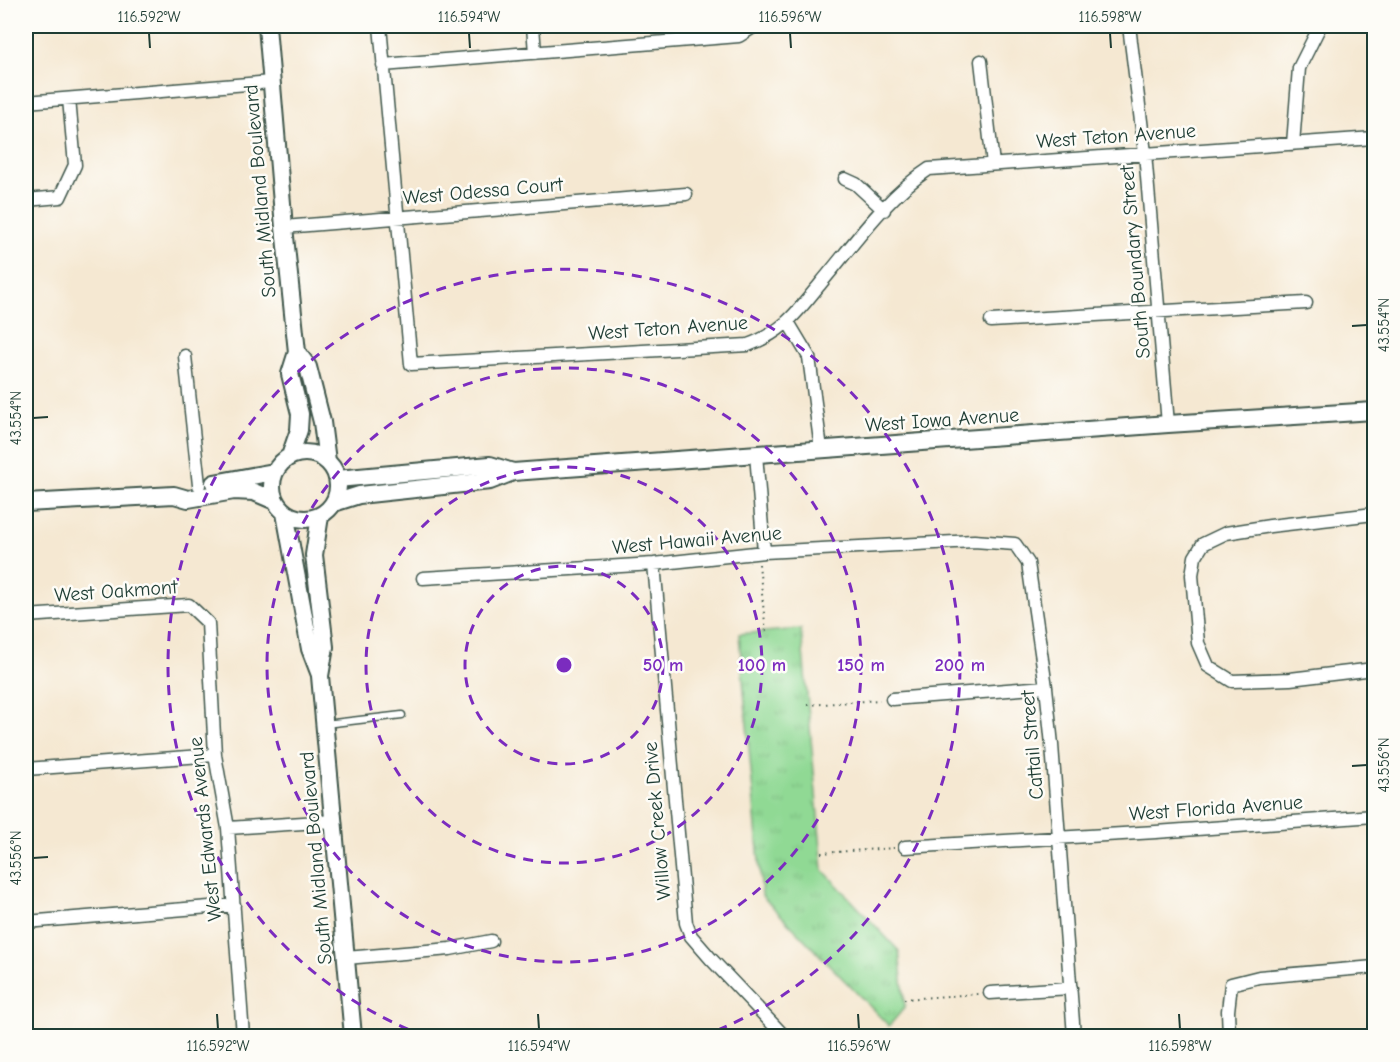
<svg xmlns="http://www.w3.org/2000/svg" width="1400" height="1062" font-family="'Comic Neue',sans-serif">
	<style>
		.grass { fill: url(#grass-tufts); stroke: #588b64; stroke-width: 1.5 }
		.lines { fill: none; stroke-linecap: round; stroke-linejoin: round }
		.lane-casing { stroke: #3f574c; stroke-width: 9 }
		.street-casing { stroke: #3f574c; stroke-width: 15 }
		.secondary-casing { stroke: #3f574c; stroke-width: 20 }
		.path { stroke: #3f574c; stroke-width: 2; stroke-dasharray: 1.5 4.5; stroke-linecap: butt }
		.lane { stroke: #fff; stroke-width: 6 }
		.street { stroke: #fff; stroke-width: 12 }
		.secondary { stroke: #fff; stroke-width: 16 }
		.ticks { fill: none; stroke: #1f3d34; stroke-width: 2 }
		.ring { fill: none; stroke: #7b2cbf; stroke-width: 3; stroke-dasharray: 10 8 }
		.labels { text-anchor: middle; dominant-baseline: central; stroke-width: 5; stroke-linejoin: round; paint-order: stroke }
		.street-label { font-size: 20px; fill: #1f3d34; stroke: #fdfcf7 }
		.centre { fill: #7b2cbf; stroke: #fdfcf7; stroke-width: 3 }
		.ring-label { font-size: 18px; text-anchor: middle; font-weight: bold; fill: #7b2cbf; stroke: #fdfcf7; stroke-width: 5; stroke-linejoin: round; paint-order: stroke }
		.neatline { fill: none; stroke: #1f3d34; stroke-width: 2 }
		.ticks-label { font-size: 15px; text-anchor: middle; fill: #1f3d34 }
	</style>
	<defs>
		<pattern id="grass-tufts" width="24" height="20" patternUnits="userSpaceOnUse" patternTransform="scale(1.5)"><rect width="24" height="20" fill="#90d994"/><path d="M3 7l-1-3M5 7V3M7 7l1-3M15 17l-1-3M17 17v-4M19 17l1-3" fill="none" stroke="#7cbb80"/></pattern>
	</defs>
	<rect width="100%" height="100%" fill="#fdfcf7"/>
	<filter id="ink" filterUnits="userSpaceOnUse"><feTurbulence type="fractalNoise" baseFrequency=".0167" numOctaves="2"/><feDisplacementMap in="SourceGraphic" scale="12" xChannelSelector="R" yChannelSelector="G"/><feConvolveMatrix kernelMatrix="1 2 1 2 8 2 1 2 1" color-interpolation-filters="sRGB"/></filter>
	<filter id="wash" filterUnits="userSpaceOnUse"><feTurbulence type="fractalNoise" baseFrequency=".008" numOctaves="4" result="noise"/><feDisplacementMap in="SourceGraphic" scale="24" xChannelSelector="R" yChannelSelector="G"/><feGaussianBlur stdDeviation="1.35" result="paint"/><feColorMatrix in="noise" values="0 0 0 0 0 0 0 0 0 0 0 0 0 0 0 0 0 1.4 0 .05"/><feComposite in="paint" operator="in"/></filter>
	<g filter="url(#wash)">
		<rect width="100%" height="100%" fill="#f5e8d2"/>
		<!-- grass -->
		<path class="grass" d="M801,629L823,870L899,951L905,1007L889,1026L762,896L739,634Z"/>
	</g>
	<g filter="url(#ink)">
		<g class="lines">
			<!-- lane casing -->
			<g class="lane-casing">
				<path id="lane" d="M325,724L402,715"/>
			</g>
			<!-- street casing -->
			<g class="street-casing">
				<path id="street" d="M380,26L411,364L748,345C784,332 798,311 821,283C853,245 887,196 929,169L1374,138
					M533,26L535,53
					M689,26L690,40
					M1129,26L1145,153L1168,424
					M981,61L993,164
					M383,65L739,36L755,26
					M26,102L271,82
					M1293,144L1299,68L1320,26
					M845,179L856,184L884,210
					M26,200L60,197L75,165L69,99
					M284,227L686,194
					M991,321L1306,303
					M788,322L809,357L821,449
					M185,356L199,485
					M756,454L764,552
					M1374,514L1270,526L1226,533L1203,544L1195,557L1192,575L1198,643L1208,666L1232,681L1290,679L1374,669
					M654,564L686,923L691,936L711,959L784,1036
					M423,578L654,564L764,552L974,541L1015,544L1028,563L1046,687L1052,745L1074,1036
					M26,616L189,605L208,623L215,755L228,828L243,1036
					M892,699L1046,687
					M26,769L215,755
					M228,828L333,821
					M905,847L1156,832L1374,816
					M26,922L234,905
					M346,958L450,949L491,941
					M990,993L1071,988
					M1229,1036L1228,1011L1231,984L1259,977L1374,967"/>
			</g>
			<!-- secondary casing -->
			<g class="secondary-casing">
				<path id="secondary" d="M267,26L284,227L297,352L290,374L300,414L299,430L290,456
					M297,352L308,367L322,422L327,461
					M272 486a33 33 0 1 1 66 0a33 33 0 1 1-66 0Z
					M337,479L490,465L513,472
					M214,483L274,472
					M26,503L174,495L188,499L234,491L254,492L275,501
					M334,503L359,495L490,481L513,472L1168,424L1374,411
					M285,513L310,649L320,675
					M320,516L314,555L325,647L320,676L353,1036"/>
			</g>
			<!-- path -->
			<path class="path" d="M759,564L766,633
				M808,705L880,700
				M821,853L894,848
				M904,999L978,994"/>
			<!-- lane -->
			<use href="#lane" class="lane"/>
			<!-- street -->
			<use href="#street" class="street"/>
			<!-- secondary -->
			<use href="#secondary" class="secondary"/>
		</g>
	</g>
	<!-- ticks -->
	<path class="ticks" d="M149,33L150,48M469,33L470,48M790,33L791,48M1110,33L1111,48M1352,326L1367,325M33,418L48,417M1352,766L1367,765M33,858L48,857M217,1014L218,1029M538,1014L539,1029M858,1014L859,1029M1179,1014L1180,1029"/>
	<!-- distance rings -->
	<g class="ring">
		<circle cx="564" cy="665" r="99"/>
		<circle cx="564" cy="665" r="198"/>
		<circle cx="564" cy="665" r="297"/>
		<path d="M425 1036A396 396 0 1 1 703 1036"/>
	</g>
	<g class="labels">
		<!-- street labels -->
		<g class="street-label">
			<text transform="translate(1116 136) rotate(-4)">West Teton Avenue</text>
			<text transform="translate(260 191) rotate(-95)">South Midland Boulevard</text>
			<text transform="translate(483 191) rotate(-5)">West Odessa Court</text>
			<text transform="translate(1135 262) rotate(-95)">South Boundary Street</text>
			<text transform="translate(668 328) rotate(-4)">West Teton Avenue</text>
			<text transform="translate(942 420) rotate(-4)">West Iowa Avenue</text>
			<text transform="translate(697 540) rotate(-5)">West Hawaii Avenue</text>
			<text transform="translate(116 591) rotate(-4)">West Oakmont</text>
			<text transform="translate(1032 745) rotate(-95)">Cattail Street</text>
			<text transform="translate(1216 808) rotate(-4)">West Florida Avenue</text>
			<text transform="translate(657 821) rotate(-95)">Willow Creek Drive</text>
			<text transform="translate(205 829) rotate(-96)">West Edwards Avenue</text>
			<text transform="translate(316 858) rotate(-95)">South Midland Boulevard</text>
		</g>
	</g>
	<circle cx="564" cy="665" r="9" class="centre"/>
	<g class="ring-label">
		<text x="663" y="671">50 m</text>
		<text x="762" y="671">100 m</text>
		<text x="861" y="671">150 m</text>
		<text x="960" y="671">200 m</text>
	</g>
	<!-- margin -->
	<rect width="1400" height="1062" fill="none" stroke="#fdfcf7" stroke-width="66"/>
	<rect x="33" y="33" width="1334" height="996" class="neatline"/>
	<g class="ticks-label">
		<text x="149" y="22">116.592°W</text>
		<text x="469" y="22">116.594°W</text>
		<text x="790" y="22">116.596°W</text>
		<text x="1110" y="22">116.598°W</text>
		<text transform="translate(1384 325) rotate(-90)" y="5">43.554°N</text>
		<text transform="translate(16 418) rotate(-90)" y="5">43.554°N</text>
		<text transform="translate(1384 765) rotate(-90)" y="5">43.556°N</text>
		<text transform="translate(16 858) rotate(-90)" y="5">43.556°N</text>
		<text x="218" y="1051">116.592°W</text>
		<text x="539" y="1051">116.594°W</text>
		<text x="859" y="1051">116.596°W</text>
		<text x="1180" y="1051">116.598°W</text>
	</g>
</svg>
